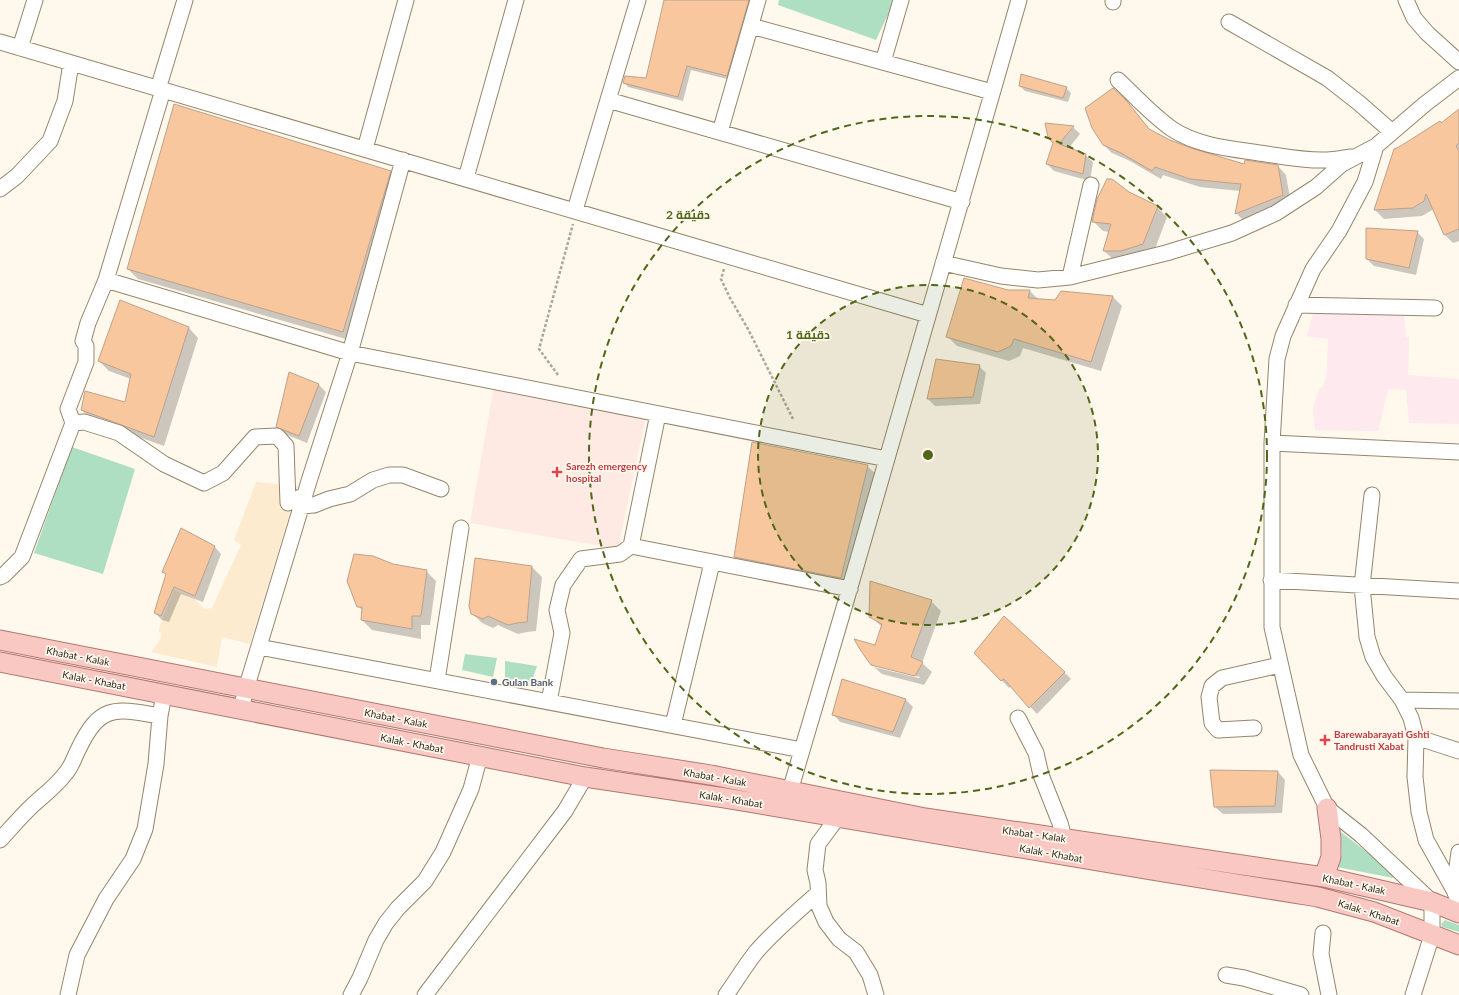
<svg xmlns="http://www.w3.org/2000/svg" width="1459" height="995" font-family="Lato,Cairo,sans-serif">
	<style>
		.built { fill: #fcebcf }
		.education { fill: #fee9ef }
		.medical { fill: #feeae3 }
		.green { fill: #aedfc3 }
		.shadow { fill: #0003 }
		.building { fill: #f8c79e; stroke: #bca28d }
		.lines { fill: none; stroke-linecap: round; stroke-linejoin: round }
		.minor-casing { stroke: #95866b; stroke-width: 17 }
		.major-casing { stroke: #b0786f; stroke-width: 21 }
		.path { stroke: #ada69b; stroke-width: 2.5; stroke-dasharray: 3 2; stroke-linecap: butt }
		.minor { stroke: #fff; stroke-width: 15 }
		.major { stroke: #f9c8c3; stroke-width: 19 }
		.ring { fill: none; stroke: #4f6717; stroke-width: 2; stroke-dasharray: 7 5 }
		.health-dot { fill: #e0444e; stroke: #fff8ed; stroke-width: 1.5 }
		.service-dot { fill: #5c6f8a; stroke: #fff8ed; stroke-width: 1.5 }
		.labels { text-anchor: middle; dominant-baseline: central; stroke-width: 3.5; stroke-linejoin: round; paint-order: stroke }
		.health-label { font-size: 10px; font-weight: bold; fill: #be3a42; stroke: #fff8ed; text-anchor: start }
		.street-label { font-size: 10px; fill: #2f291e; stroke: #fff8ed }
		.service-label { font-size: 10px; font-weight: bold; fill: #4e5e75; stroke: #fff8ed; text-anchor: start }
		.centre { fill: #4f6717; stroke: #fff8ed; stroke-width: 2 }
		.ring-label { font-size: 12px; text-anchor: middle; font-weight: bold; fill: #4f6717; stroke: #fff8ed; stroke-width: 3.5; stroke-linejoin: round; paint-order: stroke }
	</style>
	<rect width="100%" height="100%" fill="#fff8ed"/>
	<!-- built -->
	<path class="built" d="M256,482L298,486L250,644L222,637L217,667L151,652L160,640L162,633L158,631L174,590L195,599L204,609L212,608L241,545L234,540Z"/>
	<!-- education -->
	<path class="education" d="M1314,310L1404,313L1406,337H1409L1408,375L1459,379V424L1409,423L1406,390L1388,389L1378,431L1315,430L1313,407L1320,388L1323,387L1327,373L1328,339L1307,336Z"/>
	<!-- medical -->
	<path class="medical" d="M494,386L645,420L618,549L470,523Z"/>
	<!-- green -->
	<path class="green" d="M779,0H895L876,40L778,5Z
		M72,447L135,469L103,574L34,553Z
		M465,654L497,658L493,677L462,670Z
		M505,661L537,666L531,684L505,680Z
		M1341,832L1396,875L1393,878L1337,867L1342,855Z
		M1445,920L1459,925V932L1442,927L1441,924Z"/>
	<!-- shadow -->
	<path class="shadow" d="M665,0H754L731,80L691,70L683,101L628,87L624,82L647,79Z
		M1020,86L1066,88L1071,93L1068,102L1025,91Z
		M1113,89L1134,110L1152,132L1169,141L1245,165L1278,166L1286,175L1291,204L1245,222L1237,214L1240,191L1200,187L1163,175L1161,179L1130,161L1112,153L1103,144Z
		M1459,110V241L1453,243L1445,235L1434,209L1422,216L1384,219L1375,210L1394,149L1400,148L1441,124Z
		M1046,125L1073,127L1080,134L1068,149L1085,155L1093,162L1090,181L1054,171L1047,164L1054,143Z
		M390,172L400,181L353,341L138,279L128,269Z
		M1108,178L1129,192L1157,207L1167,217L1153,254L1114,260L1104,251L1109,232L1103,231L1093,221L1098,199Z
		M1417,232L1424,239L1416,275L1374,266L1367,259Z
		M1007,291H1030L1039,300L1056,301L1113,297L1122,306L1101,371L1023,348L1020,356L1009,361L957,346L947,336Z
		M121,302L189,328L198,338L164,446L91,420L82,410L126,403L131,379L109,371L99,361Z
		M937,360L979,366L986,373L980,404L935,406L928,399Z
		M290,373L319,385L326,392L307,443L285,434L277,427Z
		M867,466L877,475L851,587L744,566L735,557Z
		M214,546L221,554L203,602L181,594L169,622L162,620L155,613L167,575L163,572Z
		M476,560L532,567L542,577L536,631L527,632L518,634L498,625L493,628L482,623L472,613Z
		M393,565L426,571L436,581L430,625H421V639L372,630L362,620L363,611L358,606Z
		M931,601L941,611L922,663L932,672L924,685L882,674L874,667L919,678L920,677L873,664V666L872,664L875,646L882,627L870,616Z
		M976,653L1064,672L1071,679L1037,714L1011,686L1009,688Z
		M906,700L913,707L900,738L840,722L833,714Z
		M1278,772L1285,780L1282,813L1223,814L1215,807Z"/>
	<!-- building -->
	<path class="building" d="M664,0H749L727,76L687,66L678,97L623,83L625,76L646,78Z
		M1021,74L1067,87L1063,98L1019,86Z
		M1113,88L1126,100L1149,129L1170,140L1191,148L1244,164L1245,160L1278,165L1283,195L1235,214L1241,184L1190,179L1155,167L1152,171L1121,153L1103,145L1092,128L1085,108Z
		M174,104L391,171L343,332L127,269Z
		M1459,109V143L1456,146L1459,151V229L1444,235L1426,194L1424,201L1413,208L1374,210L1394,149L1399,147L1440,121L1441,123Z
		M1045,123L1074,126L1059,144L1086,154L1083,174L1046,164L1053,143L1048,137Z
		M1107,179H1112L1129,192L1158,206L1143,244L1121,251H1103L1111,224L1092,222L1097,199Z
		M1366,228L1418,231L1409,268L1366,259Z
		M964,278L1008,290H1030L1028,298L1055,300L1061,291L1113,296L1091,362L1014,339L1011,346L998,352L946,337Z
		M120,300L189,327L154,437L81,410L85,391L125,402L131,374L98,361Z
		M936,359L980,365L973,397L927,399Z
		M289,372L319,384L299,436L276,427Z
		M752,442L868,465L841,578L734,557Z
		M181,528L215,546L195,596L174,587L161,616L154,613L166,574L162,572Z
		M354,554L373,556L393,564L427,570L421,616H412V629L361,620L362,607H357L347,581Z
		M475,558L532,566L527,622L517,623L508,625L488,616L483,619L471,614L469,606Z
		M870,581L932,600L911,657L923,662L915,676L871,665L861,651L854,639L875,645L882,624L869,617Z
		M1004,616L1065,672L1029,708L1004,679L1001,681L974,653Z
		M842,679L906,699L893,732L832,715Z
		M1210,770L1278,771L1275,806L1214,807Z"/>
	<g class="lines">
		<!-- minor casing -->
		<g class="minor-casing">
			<path id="minor" d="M1406,0L1414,18L1427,33L1459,62
				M1113,2V0
				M1229,22L1327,78L1359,103L1392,132
				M751,26L992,92
				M0,42L928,315
				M20,48L35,0
				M883,62L901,0
				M1118,80C1135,96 1152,115 1172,129C1199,147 1235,149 1266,154C1286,157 1306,161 1327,160C1335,160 1343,158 1351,157
				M158,89L185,0
				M163,90L106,280L350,353L887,459
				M608,100L962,202
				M720,132L758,0
				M365,149L406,0
				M466,178L516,0
				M0,189L17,176L50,141L65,101L71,63
				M575,210L638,0
				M943,263L1001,276L1038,280L1070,277L1166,253L1232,233L1276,213L1316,187L1342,164L1376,146
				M1070,277L1091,185
				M106,280L88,323L83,341L86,346V362L68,409L73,423L84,422L119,433L164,464L204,483L223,473L255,437L277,436L286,446L288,503L305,495
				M1296,305L1435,308
				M1272,443L1459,452
				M1372,495L1362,586L1367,637L1373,657L1384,676L1402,700L1411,718L1416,737L1415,777L1419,812L1426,840L1454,890L1459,903
				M301,506L314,505L329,499L350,494L373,480L389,475H403L441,489
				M631,546L850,589
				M0,577L4,575L22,557L73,423
				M1271,580L1459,591
				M259,647L802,750
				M437,680L461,528
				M1402,700L1459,701
				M549,702L562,633L557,610L563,585L581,559L620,554L631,546L658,414
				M241,709L246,689L309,481L350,353L403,160
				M1018,718L1036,753L1041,775L1060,823L1064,838
				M673,725L712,563
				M1254,728L1218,730L1212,723L1209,697L1212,686L1222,678L1280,665
				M1416,737L1459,751
				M790,791L846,601L1019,0
				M838,817L818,844L815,870L818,883L819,906L826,922L839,939L856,952L870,975L876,995
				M0,840C11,828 22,815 34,804C45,794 56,786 65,774C71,768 74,758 78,750C100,704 114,708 160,716
				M1454,890L1459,852
				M1323,933L1321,954L1329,995
				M1226,975L1244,978L1301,995
				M68,995L77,955L106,899L133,859L145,829L156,764L160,716L164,694
				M351,995L360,978L376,940L386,923L398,908L425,881L443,852L471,789L480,756
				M425,995L565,811L585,777
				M726,995C736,981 745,966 756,952C774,931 797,912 818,893
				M1413,995L1432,935V902L1361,835L1327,808L1301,755L1272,627V443L1277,359L1283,336L1313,269L1339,231L1365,182L1376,146L1425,104L1459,78"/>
		</g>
		<!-- major casing -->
		<g class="major-casing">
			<path id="major" d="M0,640L603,758L711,775L925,818L1324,877L1432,902L1459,913
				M0,662L585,777L725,798L1151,870L1318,897L1374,912L1459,945
				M1324,877L1331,857V839L1327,808"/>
		</g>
		<!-- path -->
		<path class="path" d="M724,269L721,279L730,298L748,329L793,419
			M558,375L539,349L573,224"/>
		<!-- minor -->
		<use href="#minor" class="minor"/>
		<!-- major -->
		<use href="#major" class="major"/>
	</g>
	<!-- distance rings -->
	<circle cx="928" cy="455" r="170" fill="#4f6717" fill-opacity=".12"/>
	<g class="ring">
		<circle cx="928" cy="455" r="170"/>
		<circle cx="928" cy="455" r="339"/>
	</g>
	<!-- markers -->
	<g class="health-dot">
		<path d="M555 466h4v4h4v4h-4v4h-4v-4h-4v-4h4z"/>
		<path d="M1323 734h4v4h4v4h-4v4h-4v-4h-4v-4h4z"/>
	</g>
	<circle class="service-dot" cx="494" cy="682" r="4"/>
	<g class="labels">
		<!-- health labels -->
		<g class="health-label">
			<text x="566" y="466">Sarezh emergency<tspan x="566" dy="12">hospital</tspan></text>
			<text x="1334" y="734">Barewabarayati Gshti<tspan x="1334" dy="12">Tandrusti Xabat</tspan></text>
		</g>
		<!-- street labels -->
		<g class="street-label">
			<text transform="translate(78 656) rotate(11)">Khabat - Kalak</text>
			<text transform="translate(94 680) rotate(11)">Kalak - Khabat</text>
			<text transform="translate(396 718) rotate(11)">Khabat - Kalak</text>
			<text transform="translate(412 743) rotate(11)">Kalak - Khabat</text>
			<text transform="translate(715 777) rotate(10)">Khabat - Kalak</text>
			<text transform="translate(731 799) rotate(9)">Kalak - Khabat</text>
			<text transform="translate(1034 834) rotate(8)">Khabat - Kalak</text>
			<text transform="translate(1051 853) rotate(10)">Kalak - Khabat</text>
			<text transform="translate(1354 884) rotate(12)">Khabat - Kalak</text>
			<text transform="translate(1369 912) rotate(18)">Kalak - Khabat</text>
		</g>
		<!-- service labels -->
		<g class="service-label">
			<text x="502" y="682">Gulan Bank</text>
		</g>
	</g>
	<circle cx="928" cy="455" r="6" class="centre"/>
	<g class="ring-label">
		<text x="688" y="219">2 دقيقة</text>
		<text x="808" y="339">1 دقيقة</text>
	</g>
</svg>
